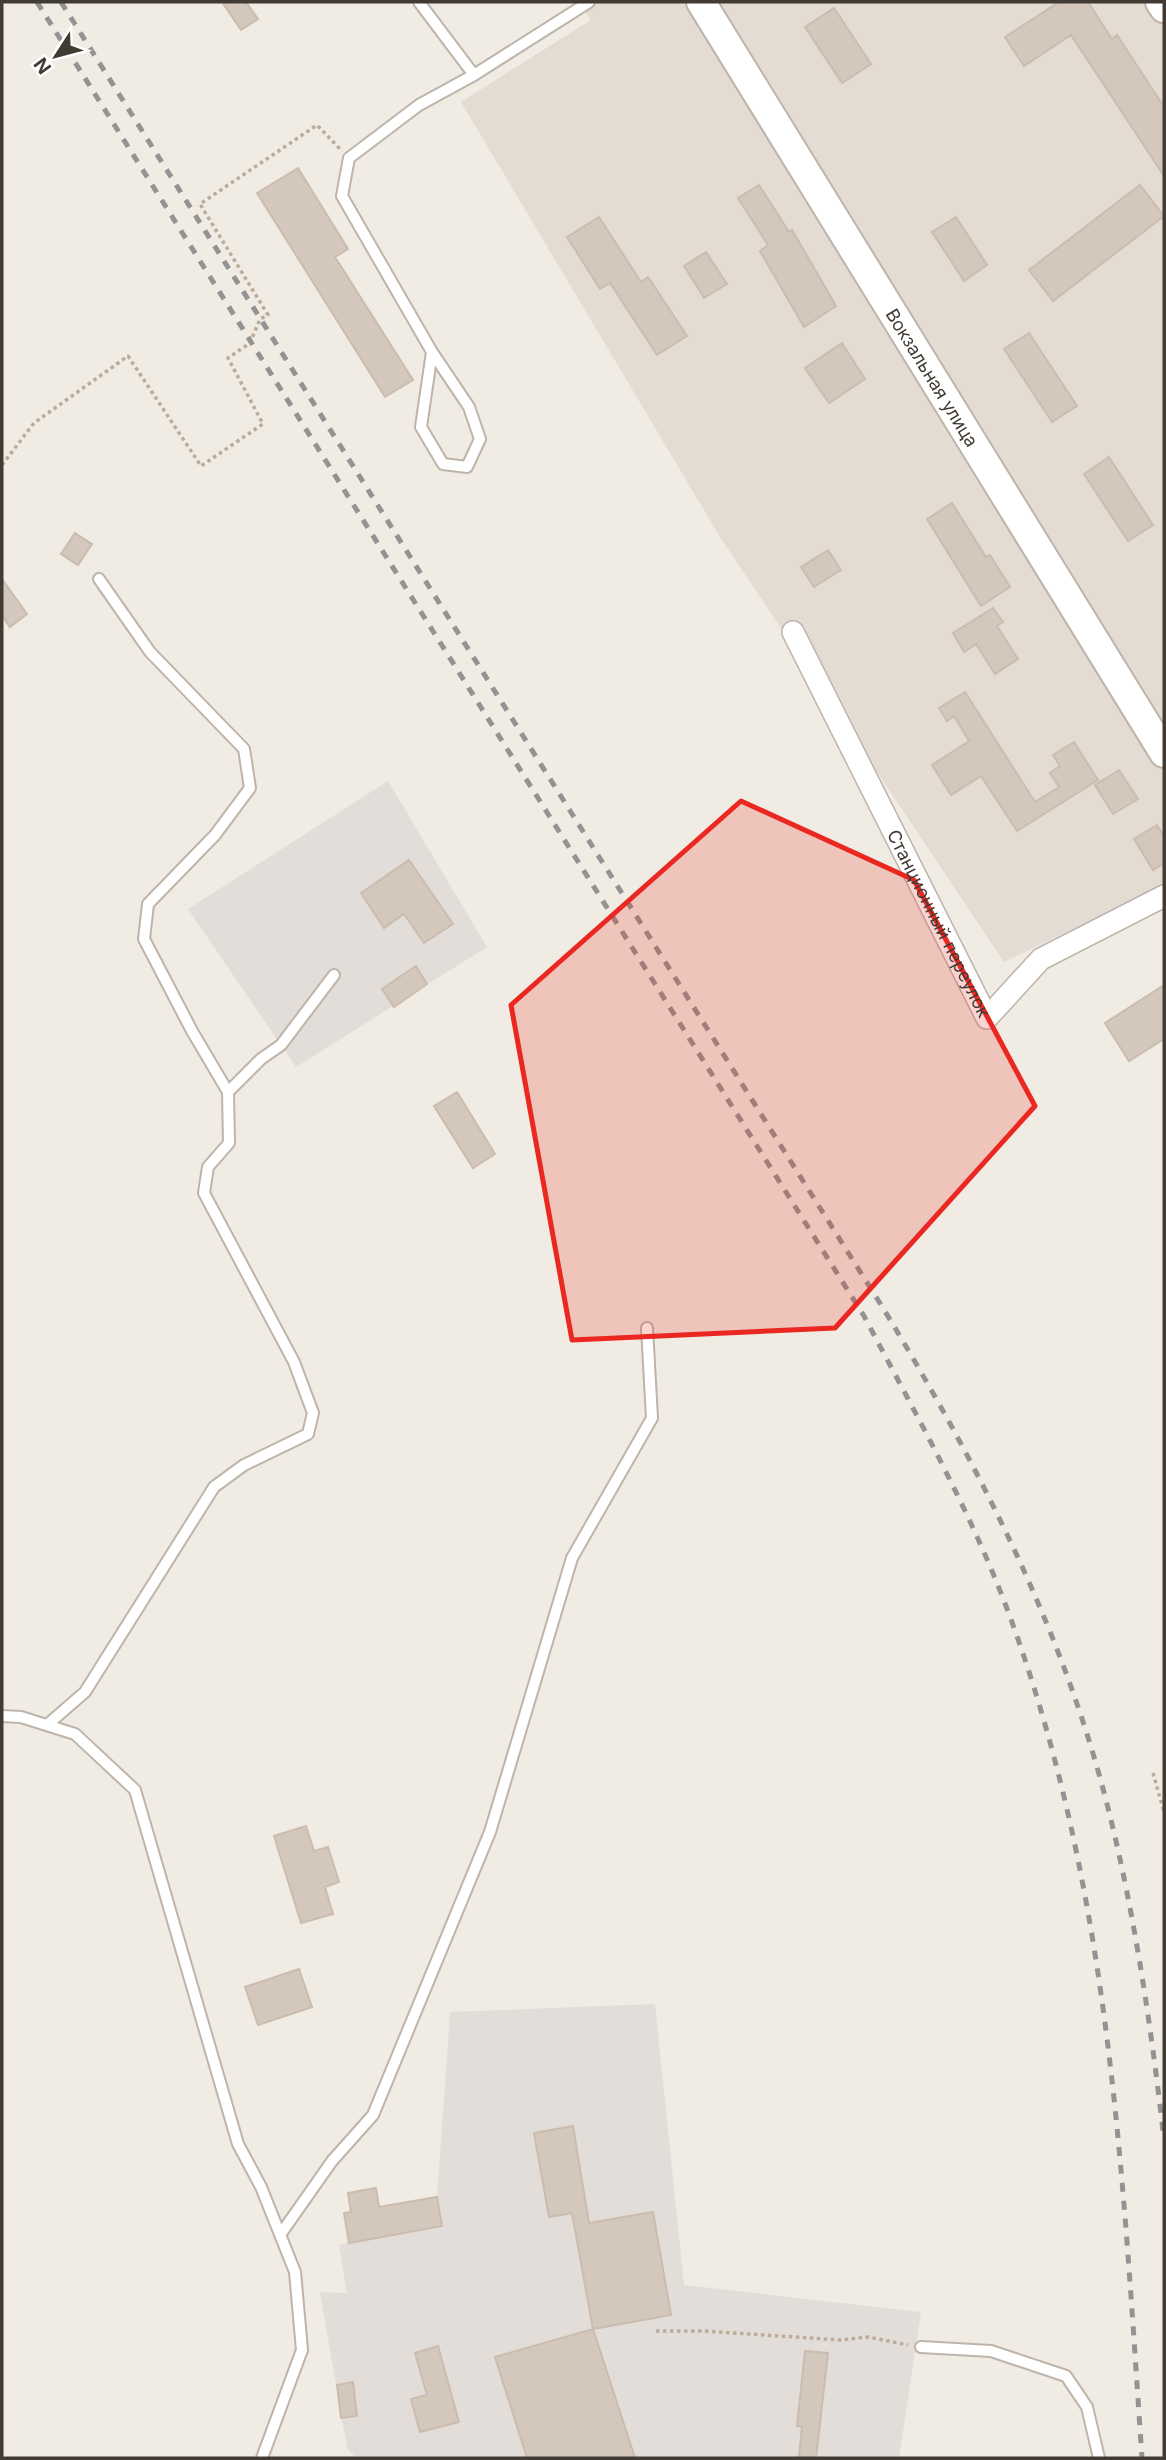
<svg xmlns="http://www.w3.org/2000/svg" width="1166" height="2460" font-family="Inter,sans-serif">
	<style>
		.residential { fill: #e4dcd2 }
		.industrial { fill: #e2ddd8 }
		.building { fill: #d4c8bd; stroke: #cbbcae; stroke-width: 2 }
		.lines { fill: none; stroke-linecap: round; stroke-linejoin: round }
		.service-casing { stroke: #beb4aa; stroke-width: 14 }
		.minor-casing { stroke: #beb4aa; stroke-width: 24 }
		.tertiary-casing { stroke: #beb4aa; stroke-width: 32 }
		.path { stroke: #bcab99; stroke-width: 3.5; stroke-dasharray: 3.5 3.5; stroke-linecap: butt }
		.service { stroke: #fff; stroke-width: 10 }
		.minor { stroke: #fff; stroke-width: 21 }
		.tertiary { stroke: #fff; stroke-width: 28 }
		.rail { stroke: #939393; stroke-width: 5; stroke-dasharray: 9 9; stroke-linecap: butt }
		.marked { fill: #ea2720; fill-opacity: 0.2; stroke: #ea2720; stroke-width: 5; stroke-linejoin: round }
		.labels { text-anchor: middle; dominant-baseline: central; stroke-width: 5; stroke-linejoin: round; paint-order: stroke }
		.street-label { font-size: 18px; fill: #423b34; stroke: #fff }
	</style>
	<rect width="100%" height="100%" fill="#f0ebe3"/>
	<!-- residential -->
	<path class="residential" d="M578,2H1164V885L1004,962L720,537L461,102L591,20Z"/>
	<!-- industrial -->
	<path class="industrial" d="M388,781L487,947L296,1067L188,909Z
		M655,2004L684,2285L921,2312L899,2458H356L347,2448L320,2292L347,2293L339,2245L349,2242L344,2213L351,2211L348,2193L376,2188L379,2207L437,2197L450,2012Z"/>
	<!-- building -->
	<path class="building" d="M222,2H246L258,19L241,30Z
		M1059,2H1088L1112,39L1117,35L1164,107V176L1071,35L1024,66L1005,37Z
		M834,8L871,64L842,83L805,27Z
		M298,168L348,249L335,257L413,380L385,397L257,193Z
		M759,185L789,232L792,230L836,306L804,327L760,251L768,245L738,198Z
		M1140,185L1164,216L1053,301L1029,270Z
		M599,217L641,282L648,277L687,336L657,355L610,283L600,289L567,237Z
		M956,217L987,265L964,281L932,232Z
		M706,252L727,284L704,298L684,266Z
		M1029,333L1077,406L1052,422L1004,349Z
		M842,343L865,379L829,403L805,368Z
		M1109,457L1153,525L1128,541L1084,474Z
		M952,503L986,557L990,555L1010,587L981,606L927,519Z
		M75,533L92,544L78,565L61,554Z
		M828,550L841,570L814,587L801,567Z
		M2,579L27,614L10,627L2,616Z
		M993,608L1003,622L997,626L1018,659L995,674L976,644L964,652L953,633Z
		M965,692L1035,802L1059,787L1050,773L1060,766L1053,755L1074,742L1098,780L1017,831L981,776L951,795L932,765L969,741L954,716L947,721L939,708Z
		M1119,770L1138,799L1113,814L1095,785Z
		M1157,825L1164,836V863L1153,870L1134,839Z
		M409,860L453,924L424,943L404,914L384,928L361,893Z
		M416,966L427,984L394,1007L382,989Z
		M1164,985V1039L1129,1061L1105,1023Z
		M457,1092L495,1154L473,1168L434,1106Z
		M306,1826L314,1851L328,1847L339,1882L325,1887L333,1914L301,1923L274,1836Z
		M299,1969L312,2007L258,2025L245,1987Z
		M573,2126L589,2223L653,2212L671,2315L593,2329L572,2213L549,2217L534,2133Z
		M376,2188L379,2207L437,2197L442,2226L349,2243L344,2213L351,2212L348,2193Z
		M593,2329L635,2458H527L495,2357Z
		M438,2346L459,2422L420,2432L411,2399L427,2395L415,2353Z
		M805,2351L828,2353L816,2458L799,2457L802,2427L797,2426Z
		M353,2382L357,2416L341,2418L337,2385Z"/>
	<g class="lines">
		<!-- service casing -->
		<g class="service-casing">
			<path id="service" d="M419,2L474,75L589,2
				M432,352L421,427L443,464L467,467L480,439L469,407L432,352L342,196L349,158L419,105L474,75
				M228,1092L261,1059L281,1045L334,975
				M2,1716L21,1717L75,1734L135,1790L238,2144L261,2187L295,2272L302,2350L262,2458
				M47,1725L85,1692L214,1487L244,1465L308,1434L313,1413L294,1362L204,1193L208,1167L229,1143L228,1092L192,1031L144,939L148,904L215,835L250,788L244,749L150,652L99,579
				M280,2235L332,2161L373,2115L490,1832L572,1558L652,1418L647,1328
				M921,2347L991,2351L1066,2376L1087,2407L1099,2458"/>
		</g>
		<!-- minor casing -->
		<g class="minor-casing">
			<g id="minor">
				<path id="s1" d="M793,632L987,1018L1041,959L1164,896"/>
			</g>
		</g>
		<!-- tertiary casing -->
		<g class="tertiary-casing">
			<g id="tertiary">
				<path id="s2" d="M701,2L1164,753"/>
				<path d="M1160,2L1164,8"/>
			</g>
		</g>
		<!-- path -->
		<path class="path" d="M2,465L34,423L128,356L201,466L263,424L228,358L250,343L260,319L268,315L200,204L317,125L341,150
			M1153,1773L1164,1812
			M656,2331H704L840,2340L868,2337L908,2345"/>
		<!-- service -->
		<use href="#service" class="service"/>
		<!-- minor -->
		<use href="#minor" class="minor"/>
		<!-- tertiary -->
		<use href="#tertiary" class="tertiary"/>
		<!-- rail -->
		<path class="rail" d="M37,2L864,1316C914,1411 968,1506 1006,1606C1110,1883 1122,2167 1142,2458
			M61,2L883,1308C977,1463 1062,1627 1107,1804C1135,1914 1151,2027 1164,2139"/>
	</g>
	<!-- marked area -->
	<path class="marked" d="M741,801L914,880L1035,1106L835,1328L572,1340L511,1005Z"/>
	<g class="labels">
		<!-- street labels -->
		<g class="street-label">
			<text stroke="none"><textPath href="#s2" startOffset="441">Вокзальная улица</textPath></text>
			<text stroke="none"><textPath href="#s1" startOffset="326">Станционный переулок</textPath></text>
		</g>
	</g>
	<!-- border -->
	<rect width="1166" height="2460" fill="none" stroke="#423b34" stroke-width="7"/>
	<!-- north arrow -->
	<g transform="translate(56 56) rotate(234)" stroke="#ffffff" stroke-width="5" paint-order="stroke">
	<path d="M0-5L12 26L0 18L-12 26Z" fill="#423b34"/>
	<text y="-10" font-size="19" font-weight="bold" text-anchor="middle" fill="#423b34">N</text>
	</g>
</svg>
